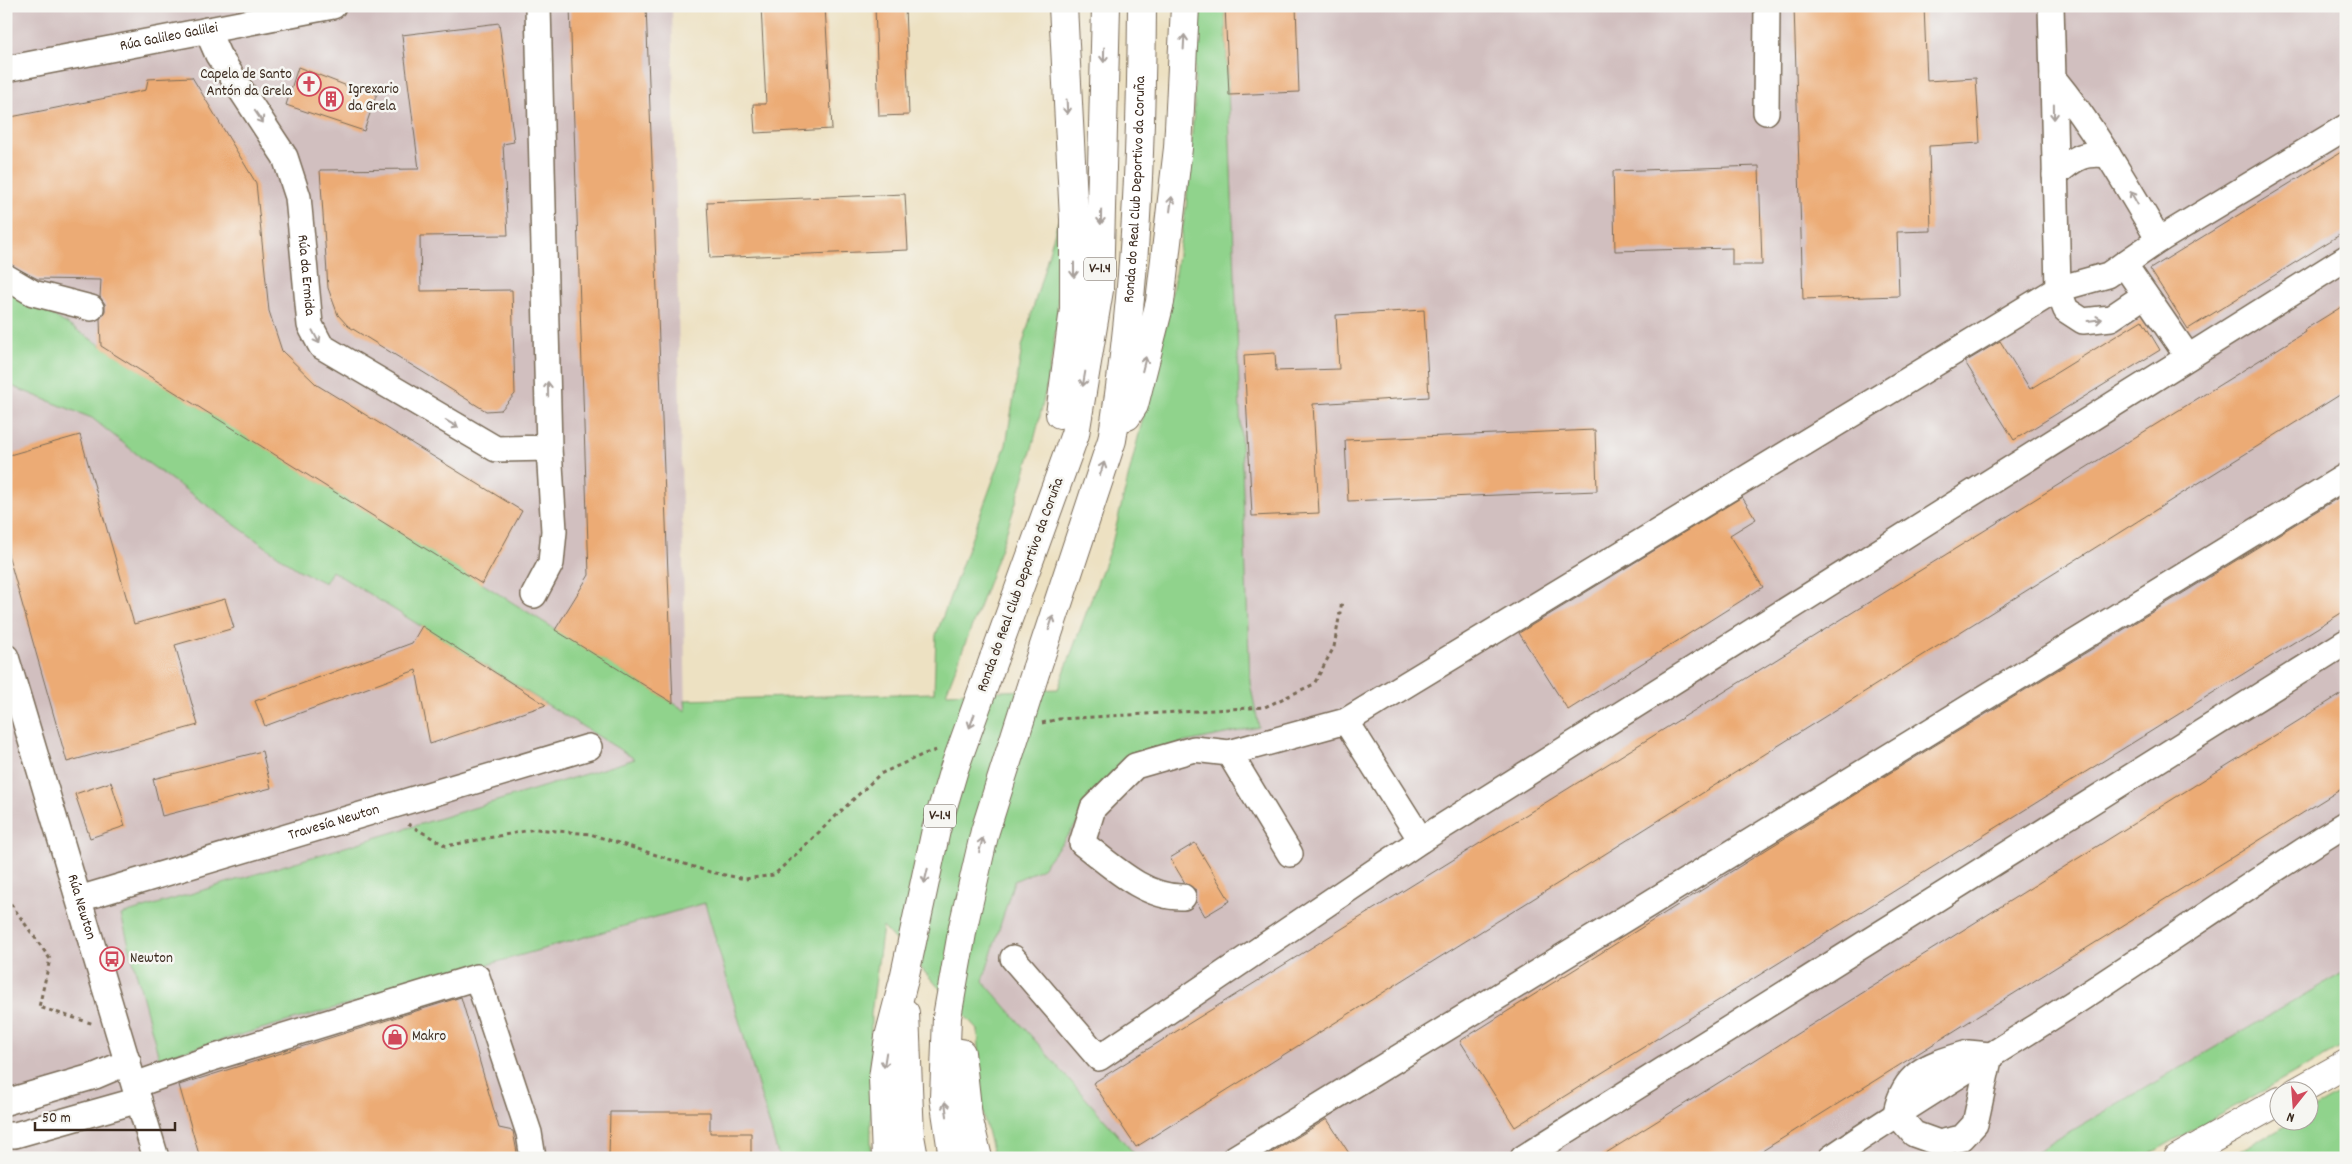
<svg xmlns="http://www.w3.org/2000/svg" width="2352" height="1164" font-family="Dekko,sans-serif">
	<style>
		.industrial { fill: #d1bfbf }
		.green { fill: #90d38c; stroke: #667e55 }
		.building { fill: #ecab74 }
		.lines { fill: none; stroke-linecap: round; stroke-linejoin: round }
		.minor-casing { stroke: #796a57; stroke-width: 28 }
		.major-casing { stroke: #796a57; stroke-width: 30 }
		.highway-casing { stroke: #796a57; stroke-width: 30 }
		.path { stroke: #796a57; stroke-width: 3; stroke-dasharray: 4 4; stroke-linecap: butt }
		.minor { stroke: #fff; stroke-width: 25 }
		.major { stroke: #fff; stroke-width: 28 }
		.highway { stroke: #fff; stroke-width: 28 }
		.highway-bridge-casing { stroke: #796a57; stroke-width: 30; stroke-linecap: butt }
		.highway-bridge { stroke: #fff; stroke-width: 28 }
		.oneway { stroke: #a79f9a }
		.labels { text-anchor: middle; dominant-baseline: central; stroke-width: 5; stroke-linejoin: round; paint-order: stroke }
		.shield { fill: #f6f6f2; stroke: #73675e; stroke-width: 1 }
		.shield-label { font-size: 14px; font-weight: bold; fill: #3b2a1e }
		.street-label { font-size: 15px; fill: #3b2a1e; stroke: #f6f6f2 }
		.poi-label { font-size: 15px; fill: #3b2a1e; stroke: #f6f6f2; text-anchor: start }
	</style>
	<rect width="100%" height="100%" fill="#f6f6f2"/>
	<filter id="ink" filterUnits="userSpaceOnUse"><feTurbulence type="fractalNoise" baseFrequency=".02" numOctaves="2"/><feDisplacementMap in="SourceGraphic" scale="10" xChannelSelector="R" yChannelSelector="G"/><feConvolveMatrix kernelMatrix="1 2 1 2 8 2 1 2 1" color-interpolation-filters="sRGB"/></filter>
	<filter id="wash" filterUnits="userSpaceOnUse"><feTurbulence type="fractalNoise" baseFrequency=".0096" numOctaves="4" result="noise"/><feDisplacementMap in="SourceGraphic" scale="20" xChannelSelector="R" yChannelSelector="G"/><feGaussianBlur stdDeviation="1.12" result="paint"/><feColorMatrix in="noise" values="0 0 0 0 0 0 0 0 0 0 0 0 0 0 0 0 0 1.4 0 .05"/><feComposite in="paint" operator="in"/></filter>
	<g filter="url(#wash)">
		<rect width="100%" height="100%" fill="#ede1c2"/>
		<!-- industrial -->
		<path class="industrial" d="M6,6H672L686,712L705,903L779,1158H6Z
			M1225,6H2346V971L2025,1158H1138L983,981L1014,881L1041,869L1133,753L1259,727L1250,683Z"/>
		<!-- green -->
		<path class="green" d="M1196,6H1225L1250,683L1259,727L1133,753L1041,869L1014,881L983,981L1138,1158H994L982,1110L978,1030L883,927L871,1014V1158H779L705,903L159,1058L121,915L635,759L332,571L325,583L297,569L148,463L92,418L6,384V286L686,711L685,700L934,693L936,635L1006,445L1022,347L1058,221C1058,259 1060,297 1055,334C1039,459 991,577 946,693L1058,689L1112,543L1168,316L1186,207L1194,108Z
			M2346,971V1045L2142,1158H2025Z
			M2346,1090V1158H2227L2291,1122H2310V1111Z"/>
		<g id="blocks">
			<!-- building -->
			<path class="building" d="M570,6H646L673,703L555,630L589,575Z
				M761,6H825L832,129L755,133L753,104H766Z
				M875,6H905L909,115L879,116Z
				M1225,6H1296L1299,92L1229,95Z
				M1794,6H1924L1927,81L1976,78L1980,143L1929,146L1931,231L1897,232L1899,296L1803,299Z
				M499,23L514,142L503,144L508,235L420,236L421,291L512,290L515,394L501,410L486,411L348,326L338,315L328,288L320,170L419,169L402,35Z
				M298,67L355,89L356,86L377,93L364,131L286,105Z
				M192,77L256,183L269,311L282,351L317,385L522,511L482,584L101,346L100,319L105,311V304L100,297L101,280L38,279L6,263V118L146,90L148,79Z
				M2346,149V231L2188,329L2150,269Z
				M1759,166L1762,265H1732V248L1615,251L1613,171Z
				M905,194L908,250L710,258L707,202Z
				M2346,304V391L1136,1147L1093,1083L2305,332L2304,330Z
				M1424,310L1429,397L1313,404L1319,513L1252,516L1244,355L1275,353L1276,371L1339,369L1336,315Z
				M2142,320L2160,350L2014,440L1965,362L2000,341L2030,389Z
				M1595,430L1597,491L1348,501L1345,440Z
				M80,435L134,624L225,599L234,628L175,645L198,725L67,762L6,547V456Z
				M2346,493V610L1515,1127L1460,1041L1841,803Z
				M1742,497L1756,519L1730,535L1763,587L1568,710L1519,633Z
				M422,626L546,705L430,744L416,670L265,726L255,701L412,643Z
				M2346,691V786L1751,1158H1598Z
				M262,751L271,788L162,816L153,779Z
				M111,782L125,826L90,838L75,794Z
				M1195,843L1230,901L1205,916L1196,901V890L1185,883L1170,858Z
				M461,997L499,1128L513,1131L518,1158H200L179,1085Z
				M610,1112H710V1133H751V1158H609Z
				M1327,1119L1352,1158H1263Z"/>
		</g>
	</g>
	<g filter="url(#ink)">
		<use href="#blocks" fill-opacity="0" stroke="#796a57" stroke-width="1"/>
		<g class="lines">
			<!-- minor casing -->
			<g class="minor-casing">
				<g id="minor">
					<path d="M2051,6L2053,78"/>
					<path id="s1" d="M207,30L218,55L285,157L298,197L310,325L321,346L496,449L549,448L538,6"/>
					<path id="s2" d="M6,69L333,6"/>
					<path d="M1766,112L1767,6"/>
					<path d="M2055,175C2074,158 2083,152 2108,155"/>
					<path d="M2124,264L2188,357"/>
					<path d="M6,277L33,293L91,308"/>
					<path d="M2145,295L2111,318L2083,321L2066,310L2058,289L2053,78C2094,128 2126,184 2159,240"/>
					<path d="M534,595L551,563L554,531L549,448"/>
					<path id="s3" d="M6,657L156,1158"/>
					<path d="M1346,721L1421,840"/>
					<path d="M1229,753L1290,854"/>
					<path d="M1183,897C1144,898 1111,865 1082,843L1093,808L1135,766L1194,749L1229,753L1346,721L2058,289L2108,275L2159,240L2346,127"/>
					<path id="s4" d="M79,899L589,747"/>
					<path d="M1013,958L1099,1058L1421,840L2346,258"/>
					<path d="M1968,1053L1990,1055L1975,1124L1962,1138L1939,1143L1914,1134L1896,1113C1905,1070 1930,1065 1968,1053Z"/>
					<path d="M135,1085L209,1059L477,977L529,1133L533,1158"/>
					<path d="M6,1102L95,1076L128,1062"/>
					<path d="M6,1135H15L139,1100"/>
					<path d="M1235,1158L2346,476"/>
					<path d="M1523,1158L2346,642"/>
					<path d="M1831,1158C1923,1095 2019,1040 2112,978C2190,927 2266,873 2346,824"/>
				</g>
			</g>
			<!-- major casing -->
			<g class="major-casing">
				<path id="major" d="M2296,1092L2346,1064
					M2178,1158L2280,1101"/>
			</g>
			<!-- highway casing -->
			<g class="highway-casing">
				<g id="highway">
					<path d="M1060,414L1074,309V219L1063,6"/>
					<path d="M1127,416L1134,405L1160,302L1178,148L1185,6"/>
					<path d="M994,658L1075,434L1099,290L1106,6"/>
					<path id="s5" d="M1036,670L1112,440C1136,297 1141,151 1142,6"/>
					<path d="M905,1013L910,1136L914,1158"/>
					<path d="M961,1053L968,1117L978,1158"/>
					<path d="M886,1158L883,1078L889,1037L904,979"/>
					<path d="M953,1158L944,1098L947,1017L963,927"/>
				</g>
			</g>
			<!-- path -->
			<path class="path" d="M1042,723L1059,719L1265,707L1314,684L1334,647L1342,601
				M408,824L446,846L536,829L590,834L710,872L745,879L774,875L880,774L924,754L937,750
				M6,897L50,959L39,1007L94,1024"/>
			<!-- minor -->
			<use href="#minor" class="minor"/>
			<!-- major -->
			<use href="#major" class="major"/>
			<!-- highway -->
			<use href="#highway" class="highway"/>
			<!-- highway-bridge casing -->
			<g class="highway-bridge-casing">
				<path id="highway-bridge" d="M963,927L985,831L1036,670
					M904,979L936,830L954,769L994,658"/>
			</g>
			<!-- highway-bridge -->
			<use href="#highway-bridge" class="highway-bridge"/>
		</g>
		<!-- one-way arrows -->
		<defs><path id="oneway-shaft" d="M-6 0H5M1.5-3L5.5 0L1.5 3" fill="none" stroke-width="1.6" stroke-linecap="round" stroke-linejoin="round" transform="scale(1.25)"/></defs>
		<g class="oneway">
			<use href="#oneway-shaft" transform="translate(1184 42) rotate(-87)"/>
			<use href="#oneway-shaft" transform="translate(1104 55) rotate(91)"/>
			<use href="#oneway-shaft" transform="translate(1067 107) rotate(87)"/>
			<use href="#oneway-shaft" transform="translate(2054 112) rotate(89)"/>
			<use href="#oneway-shaft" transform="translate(259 117) rotate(56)"/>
			<use href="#oneway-shaft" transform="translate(2134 198) rotate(-120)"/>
			<use href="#oneway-shaft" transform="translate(1171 204) rotate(-83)"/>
			<use href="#oneway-shaft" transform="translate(1101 217) rotate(91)"/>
			<use href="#oneway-shaft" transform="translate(1074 270) rotate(90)"/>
			<use href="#oneway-shaft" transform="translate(2095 320) rotate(-7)"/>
			<use href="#oneway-shaft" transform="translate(316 337) rotate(62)"/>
			<use href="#oneway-shaft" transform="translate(1144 364) rotate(-76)"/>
			<use href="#oneway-shaft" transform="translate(1084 379) rotate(100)"/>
			<use href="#oneway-shaft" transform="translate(548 389) rotate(-91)"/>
			<use href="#oneway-shaft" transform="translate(452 424) rotate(31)"/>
			<use href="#oneway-shaft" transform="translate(1102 469) rotate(-72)"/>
			<use href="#oneway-shaft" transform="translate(1051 623) rotate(-72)"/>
			<use href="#oneway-shaft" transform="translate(972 721) rotate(110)"/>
			<use href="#oneway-shaft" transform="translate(981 845) rotate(-76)"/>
			<use href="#oneway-shaft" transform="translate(926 876) rotate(103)"/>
			<use href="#oneway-shaft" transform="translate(885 1060) rotate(99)"/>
			<use href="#oneway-shaft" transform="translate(946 1109) rotate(-98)"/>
		</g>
	</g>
	<!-- icons -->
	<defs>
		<g id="church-ring" transform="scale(1.25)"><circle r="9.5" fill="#f6f6f2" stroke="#d1495b" stroke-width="1.5"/><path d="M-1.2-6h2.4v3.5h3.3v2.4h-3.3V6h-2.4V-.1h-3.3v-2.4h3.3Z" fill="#d1495b"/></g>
		<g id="building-ring" transform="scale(1.25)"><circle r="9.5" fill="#f6f6f2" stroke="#d1495b" stroke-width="1.5"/><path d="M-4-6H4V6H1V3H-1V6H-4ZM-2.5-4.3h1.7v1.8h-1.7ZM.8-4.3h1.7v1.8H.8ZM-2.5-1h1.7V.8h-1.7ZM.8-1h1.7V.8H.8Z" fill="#d1495b"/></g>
		<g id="bus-ring" transform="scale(1.25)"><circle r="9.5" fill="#f6f6f2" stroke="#d1495b" stroke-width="1.5"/><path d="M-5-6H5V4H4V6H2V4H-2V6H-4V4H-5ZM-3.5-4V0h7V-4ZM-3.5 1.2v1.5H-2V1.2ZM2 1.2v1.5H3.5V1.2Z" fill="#d1495b"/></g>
		<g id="shop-ring" transform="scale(1.25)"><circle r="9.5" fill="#f6f6f2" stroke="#d1495b" stroke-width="1.5"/><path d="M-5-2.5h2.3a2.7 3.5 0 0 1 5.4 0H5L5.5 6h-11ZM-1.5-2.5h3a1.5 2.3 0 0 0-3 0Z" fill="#d1495b"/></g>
	</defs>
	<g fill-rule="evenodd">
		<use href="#church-ring" x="309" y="84"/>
		<use href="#building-ring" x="331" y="99"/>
		<use href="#bus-ring" x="112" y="959"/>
		<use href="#shop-ring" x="395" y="1037"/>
	</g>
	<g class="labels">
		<!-- shield labels -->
		<g class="shield">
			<rect x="1084" y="257.5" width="32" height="23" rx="4"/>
			<rect x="924" y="804.5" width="32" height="23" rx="4"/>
		</g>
		<g class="shield-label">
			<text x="1100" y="269">V-1.4</text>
			<text x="940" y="816">V-1.4</text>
		</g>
		<!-- street labels -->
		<g class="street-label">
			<text stroke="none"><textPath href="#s2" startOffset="166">Rúa Galileo Galilei</textPath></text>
			<text stroke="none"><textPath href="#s5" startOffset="494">Ronda do Real Club Deportivo da Coruña</textPath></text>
			<text stroke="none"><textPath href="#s1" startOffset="270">Rúa da Ermida</textPath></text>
			<text transform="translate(1021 585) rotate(-70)">Ronda do Real Club Deportivo da Coruña</text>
			<text stroke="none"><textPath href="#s4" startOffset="266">Travesía Newton</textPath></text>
			<text stroke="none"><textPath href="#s3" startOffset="261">Rúa Newton</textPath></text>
		</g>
		<!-- poi labels -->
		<g class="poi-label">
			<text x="292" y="75" text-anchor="end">Capela de Santo<tspan x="292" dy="17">Antón da Grela</tspan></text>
			<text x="348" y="90">Igrexario<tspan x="348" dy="17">da Grela</tspan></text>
			<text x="130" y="959">Newton</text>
			<text x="412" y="1037">Makro</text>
		</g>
	</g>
	<!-- margin -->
	<rect width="2352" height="1164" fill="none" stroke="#f6f6f2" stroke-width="25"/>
	<!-- north arrow -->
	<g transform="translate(2294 1106) rotate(197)"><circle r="24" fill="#f6f6f2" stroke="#aba49d"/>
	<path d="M0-4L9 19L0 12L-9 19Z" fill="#d1495b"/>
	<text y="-8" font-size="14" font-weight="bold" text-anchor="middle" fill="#3b2a1e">N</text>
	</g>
	<!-- scale -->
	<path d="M35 1122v8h140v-8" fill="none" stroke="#3b2a1e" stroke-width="2.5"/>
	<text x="42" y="1122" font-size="15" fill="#3b2a1e" stroke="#f6f6f2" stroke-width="4" paint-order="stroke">50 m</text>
</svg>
